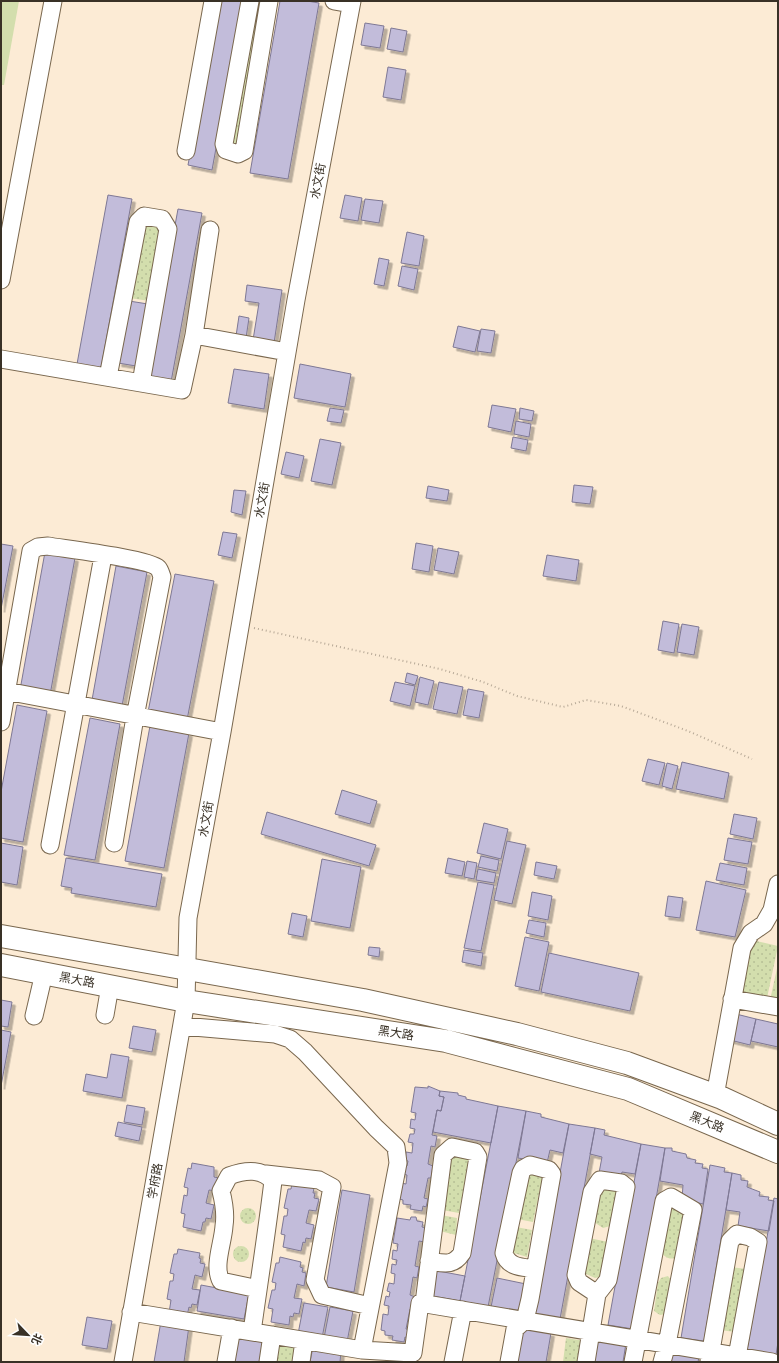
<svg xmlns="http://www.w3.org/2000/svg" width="779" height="1363" font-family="'DejaVu Sans','Noto Sans SC',sans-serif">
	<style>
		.grass { fill: url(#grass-dots) }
		.pitch { fill: #d3dead }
		.building { fill: #c2bcda; stroke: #7e7894; filter: url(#shadow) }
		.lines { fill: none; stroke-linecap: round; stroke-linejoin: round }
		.minor-casing { stroke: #79674e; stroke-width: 19 }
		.highway-casing { stroke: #79674e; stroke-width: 24 }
		.path { stroke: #b7a997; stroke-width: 2; stroke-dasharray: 1 3; stroke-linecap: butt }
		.minor { stroke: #fff; stroke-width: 17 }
		.highway { stroke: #fff; stroke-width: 22 }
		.labels { text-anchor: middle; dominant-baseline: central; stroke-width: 3; stroke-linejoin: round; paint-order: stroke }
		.street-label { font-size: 12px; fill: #393126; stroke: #fff }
	</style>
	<defs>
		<pattern id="grass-dots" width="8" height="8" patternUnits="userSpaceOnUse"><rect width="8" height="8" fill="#d3dead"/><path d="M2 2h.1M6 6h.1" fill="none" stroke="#b6bf95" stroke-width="1.8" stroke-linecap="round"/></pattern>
		<filter id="shadow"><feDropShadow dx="3.5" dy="3.5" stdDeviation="0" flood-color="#0004"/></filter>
	</defs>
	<rect width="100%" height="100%" fill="#fcebd5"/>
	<!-- grass -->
	<path class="grass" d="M252,8L264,10L239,145L228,143Z
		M146,224L162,229L150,301L129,298L142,226Z
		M752,940L778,946L767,998L744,993L741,988Z
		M778,964V1001L770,1000Z
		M452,1156L469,1158L459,1213L442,1210Z
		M531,1173L543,1174L533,1222L517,1219L525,1175Z
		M606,1188L617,1192L610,1226L603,1228L594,1222L599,1192Z
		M675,1204L685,1210L676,1258C668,1260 665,1257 660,1251L669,1208Z
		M240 1216a8 8 0 1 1 16 0a8 8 0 1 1-16 0Z
		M441,1215L457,1218L456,1235L440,1231Z
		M516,1227L532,1230L527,1257L514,1253L511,1249Z
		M589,1238L608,1242L603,1276L595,1278L584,1273Z
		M233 1254a8 8 0 1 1 16 0a8 8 0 1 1-16 0Z
		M731,1267L746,1269L735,1332L720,1330Z
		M668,1276L672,1282L666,1314L660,1315L654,1311L658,1283L661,1278Z
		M566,1338L585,1341L582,1362H563Z
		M275,1345L295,1348L293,1362H274Z"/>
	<!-- pitch -->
	<path class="pitch" d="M1,1H19L4,85H1Z"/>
	<!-- building -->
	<path class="building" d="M218,1H243L212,170L188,165Z
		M280,1H307L319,3L288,179L250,173Z
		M365,23L384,26L380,48L361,45Z
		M391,28L407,31L403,52L387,49Z
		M388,67L406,70L401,100L383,97Z
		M108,195L132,199L101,368L77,364Z
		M345,195L362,198L358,221L340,218Z
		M365,199L383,201L379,223L361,220Z
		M178,209L202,213L171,382L147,378Z
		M407,232L424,236L419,266L401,263Z
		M379,258L389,260L384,286L374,284Z
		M402,266L418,269L414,290L398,286Z
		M247,285L282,290L274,343L253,340L259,303L245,301Z
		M129,301L148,304L136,366L118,363Z
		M239,316L249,318L246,338L236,336Z
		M458,326L480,331L475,352L453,347Z
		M481,329L495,331L491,353L477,351Z
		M300,364L351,374L345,407L294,398Z
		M234,369L269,374L264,409L228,403Z
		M492,405L516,409L511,432L488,427Z
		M330,408L344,410L341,423L327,421Z
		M520,408L534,411L532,421L519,419Z
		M516,421L531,424L529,437L514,434Z
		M513,437L528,440L526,451L511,448Z
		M320,439L341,443L332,485L311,481Z
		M286,452L304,456L299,478L281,474Z
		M574,485L593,487L590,504L572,502Z
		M428,486L449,490L447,501L426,498Z
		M234,490L246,491L242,515L231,512Z
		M223,532L237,534L232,558L218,555Z
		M416,543L433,546L429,572L412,569Z
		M1,544L13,546L1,609Z
		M438,548L459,552L454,574L434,570Z
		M45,552L75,558L50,695L20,690Z
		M547,555L579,560L576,581L543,576Z
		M116,566L147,572L122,706L92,700Z
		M175,574L214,581L187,720L148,712Z
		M663,621L679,624L674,653L658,650Z
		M682,624L699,627L694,655L677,652Z
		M407,673L418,676L415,685L405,682Z
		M420,677L434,681L428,705L415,702Z
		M395,682L415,686L410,706L390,701Z
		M439,682L463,687L457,714L433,709Z
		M468,689L484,692L479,718L463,715Z
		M17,705L47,711L23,842L1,838V792Z
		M90,718L120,724L95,860L64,855Z
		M150,726L189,733L164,868L125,861Z
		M648,759L665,763L659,785L642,781Z
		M682,762L729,773L724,799L676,789Z
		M667,763L678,766L672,789L662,786Z
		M342,790L377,801L370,824L335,814Z
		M267,812L376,845L369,866L261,834Z
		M734,814L757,818L753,839L730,834Z
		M484,823L508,829L501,859L477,853Z
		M728,838L752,842L748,864L724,860Z
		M507,841L526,845L512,904L494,900Z
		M1,843L23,847L17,885L1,882Z
		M481,856L499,860L497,871L478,867Z
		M66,858L162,874L156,907L71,893L72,888L61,886Z
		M448,858L465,862L462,876L445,873Z
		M322,859L361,867L350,928L311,921Z
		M467,861L477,863L474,879L464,877Z
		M536,862L557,866L554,879L534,875Z
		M720,863L747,868L744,885L716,880Z
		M478,869L496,873L494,883L476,880Z
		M706,881L746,890L735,937L696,930Z
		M478,882L494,885L481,951L464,948Z
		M532,892L552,896L548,920L528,916Z
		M668,896L683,898L680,918L665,916Z
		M292,913L307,916L303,937L288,934Z
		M529,920L546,923L544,937L526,933Z
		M525,937L549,942L539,991L515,986Z
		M369,947L380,948L379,957L368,955Z
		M464,950L483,953L481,966L462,962Z
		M549,953L639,973L630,1011L541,992Z
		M1,1000L12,1002L8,1027L1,1026Z
		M736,1014L756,1019L750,1045L730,1040Z
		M756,1019L778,1024V1047L751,1041Z
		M133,1026L156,1030L152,1052L129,1048Z
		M1,1030L11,1032L1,1086Z
		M111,1054L129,1057L122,1098L83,1091L86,1074L107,1078Z
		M428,1086L440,1091L439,1096L444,1097L441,1111L437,1110L432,1135L437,1136L435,1147L431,1146L428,1164L433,1166L431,1178H428L424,1198L428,1199L426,1207L423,1206L422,1211L410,1209L411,1205L403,1204V1200L399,1199L401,1183L406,1184L407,1175L402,1174L404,1165L407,1166L408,1161L405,1160L406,1152L412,1153L413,1143L408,1142L410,1134H414L415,1129L410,1128L411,1119L415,1120L416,1113L411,1112L415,1087L428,1088Z
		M440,1091L458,1093V1095L466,1097V1099L498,1106L491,1143L433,1132L437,1110L441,1111L444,1097L439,1096Z
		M127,1105L145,1108L142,1125L124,1122Z
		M498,1106L526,1111L488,1307L460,1301Z
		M526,1111L541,1114V1117L569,1124L563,1153L550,1150L547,1163L518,1158Z
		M118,1122L142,1127L139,1141L115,1136Z
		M569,1124L595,1128L560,1319L534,1314Z
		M595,1128L605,1130L604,1135L641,1144L635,1174L622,1172L621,1177L599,1173L602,1157L590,1154Z
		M641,1144L665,1148L633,1329L608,1325Z
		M665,1148H672V1151L686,1154L687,1158L696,1160L695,1163L703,1164L702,1168L708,1169L703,1204L682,1199L683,1185L660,1181Z
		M192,1163L214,1167V1177L219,1178L216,1191L209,1190L206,1203L214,1205L211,1219L206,1218L205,1222H203L201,1231L183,1227L185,1214L181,1213L184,1195L187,1196L188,1188L184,1187L188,1168L191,1169Z
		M710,1165L725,1168L724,1172L732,1173L704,1341L681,1338Z
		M732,1173L741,1175V1180L748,1181L747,1187L760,1192L759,1196L769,1197L768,1200L774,1201L769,1231L738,1226L740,1212L726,1210Z
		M292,1183L314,1188L313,1193H315L314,1198L319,1199L316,1211L309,1210L306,1223L314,1225L311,1239L306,1238L305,1243L303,1242L301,1251L283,1247L285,1235L281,1234L284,1216H287L288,1209L284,1208L288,1189H291Z
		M342,1190L370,1195L354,1292L326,1287Z
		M774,1198L778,1199V1342L776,1355L747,1350Z
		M411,1217H416L417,1221L423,1222L422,1227L426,1228L424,1242L419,1241L415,1266L419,1267L417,1278L413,1277L410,1295L415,1297L413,1310L410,1309L406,1329L410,1330L408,1338L405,1337L404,1342L392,1340L393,1336L385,1335V1331L381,1330L383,1314L388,1315L389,1306L384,1305L386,1296L389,1297L390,1292L387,1291L389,1283L394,1284L395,1274L391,1273L392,1264L396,1265L397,1260L392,1259L393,1250L397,1251L398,1244L393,1243L397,1218L410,1220Z
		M178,1249L200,1253L199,1258L201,1259L200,1263L205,1264L202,1277L195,1275L192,1289L200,1290L197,1305L192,1304L191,1308L189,1307L187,1316L169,1313L171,1300L167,1299L170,1281H173L174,1274L170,1273L174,1254H177Z
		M280,1257L301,1262L300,1267L303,1268L302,1272L306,1273L304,1286L297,1284L294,1298L302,1299L299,1314L294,1313L293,1317L290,1316L289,1325L271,1322L273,1309L268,1308L272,1290H275L276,1283L272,1282L276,1263H279Z
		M433,1270L465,1276L460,1301L428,1295Z
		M497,1278L526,1284L521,1313L491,1307Z
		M201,1285L249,1294L244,1319L197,1311Z
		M304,1303L328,1307L322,1338L298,1334Z
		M330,1307L353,1311L347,1342L324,1338Z
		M87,1317L112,1321L107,1349L82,1345Z
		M161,1321L189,1326L184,1362H154Z
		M523,1329L551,1333L546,1362H517Z
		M237,1335L265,1340L262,1362H232Z
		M598,1338L626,1343L623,1362H594Z
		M313,1347L341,1351L340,1362H310Z
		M670,1352L699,1357L698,1362H668Z
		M386,1359L406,1362H386Z"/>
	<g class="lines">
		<!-- minor casing -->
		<g class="minor-casing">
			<path id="minor" d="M250,1L224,144L226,150L238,154L244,151L269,1
				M334,1L351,4
				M186,151L213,1
				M1,280L53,1
				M194,335L210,230
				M1,359L182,390L194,335L287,352
				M108,377L138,222L144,216L162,219L168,229L141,383
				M1,690L222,732
				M1,722L31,551L38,547L48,546C66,549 149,559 158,568C160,570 161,574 162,577L135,717L114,843
				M50,845L103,556
				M732,999L778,1007
				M105,1015L110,986
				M34,1016L44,973
				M182,1026L275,1034L290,1039L305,1052L376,1128L396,1147L398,1163L362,1350
				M715,1096L742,948L751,933L764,924L772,910L778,884
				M266,1174L319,1180L332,1187L315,1280L322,1295L370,1306
				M424,1303L443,1155L452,1147L475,1152L478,1157L462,1253C453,1267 443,1263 429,1261
				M131,1312L362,1350L413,1353L420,1303L772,1362
				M252,1332C259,1282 267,1231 273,1181C261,1168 245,1170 229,1176L221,1191C224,1203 226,1214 224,1226C223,1243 213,1266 221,1281L258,1289
				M123,1362L186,1001L188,918L222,732L296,300L352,1
				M226,1362L232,1328
				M268,1362L272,1335
				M301,1362L304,1341
				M453,1362L463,1310
				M509,1362L515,1329L525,1320L530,1299L552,1174L549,1170L530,1165L523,1169L521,1173L504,1253C508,1268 523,1267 535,1269
				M586,1362L597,1294L608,1280L626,1187L621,1183L600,1180L592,1192L576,1275L579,1282L597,1294
				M633,1362L664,1201L671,1197L693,1210L667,1344L662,1362
				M709,1362L730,1241L737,1234L750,1237L758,1242L736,1362"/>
		</g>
		<!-- highway casing -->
		<g class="highway-casing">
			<path id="highway" d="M1,936L363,1000L517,1034L627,1063L722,1098L778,1124
				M1,965L186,1001L446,1041L628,1089L778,1152"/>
		</g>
		<!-- path -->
		<path class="path" d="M254,628L440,669L483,682L517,696L563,707L586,700L621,706L688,731L752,759"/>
		<!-- minor -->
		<use href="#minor" class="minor"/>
		<!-- highway -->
		<use href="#highway" class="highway"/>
	</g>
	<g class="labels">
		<!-- street labels -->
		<g class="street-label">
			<text transform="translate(318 181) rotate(-79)">水文街</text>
			<text transform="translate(262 500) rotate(-80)">水文街</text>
			<text transform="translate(206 819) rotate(-80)">水文街</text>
			<text transform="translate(77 980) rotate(11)">黑大路</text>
			<text transform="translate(396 1033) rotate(9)">黑大路</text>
			<text transform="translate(707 1122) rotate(22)">黑大路</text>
			<text transform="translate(155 1181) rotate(-80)">学府路</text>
		</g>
	</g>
	<!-- border -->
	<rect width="779" height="1363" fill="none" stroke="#393126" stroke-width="4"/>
	<!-- north arrow -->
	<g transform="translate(28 1335) rotate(115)" stroke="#ffffff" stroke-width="3" paint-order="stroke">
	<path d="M0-3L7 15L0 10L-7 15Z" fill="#393126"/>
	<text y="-6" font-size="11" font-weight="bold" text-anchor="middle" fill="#393126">北</text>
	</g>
</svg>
